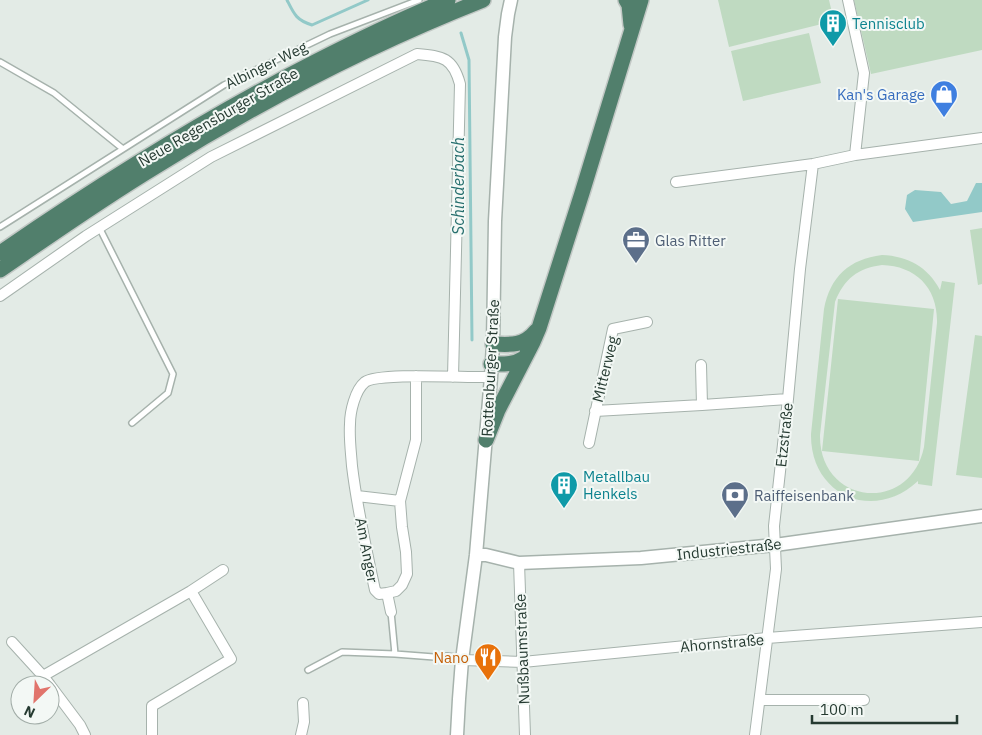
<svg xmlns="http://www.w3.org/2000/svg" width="982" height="735" font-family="'IBM Plex Sans',sans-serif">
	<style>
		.green { fill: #bfdac1; fill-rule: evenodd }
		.water { fill: #92c9c8 }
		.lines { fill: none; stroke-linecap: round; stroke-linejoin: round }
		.stream { stroke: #92c9c8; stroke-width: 3 }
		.service-casing { stroke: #a6b2ac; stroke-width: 8 }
		.minor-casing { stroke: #a6b2ac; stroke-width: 12 }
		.tertiary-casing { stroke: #a6b2ac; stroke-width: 15 }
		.trunk-casing { stroke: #c2c8c5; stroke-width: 18 }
		.service { stroke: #fff; stroke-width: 5 }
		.minor { stroke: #fff; stroke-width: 10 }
		.tertiary { stroke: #fff; stroke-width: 12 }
		.trunk { stroke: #517f6c; stroke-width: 15 }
		.labels { text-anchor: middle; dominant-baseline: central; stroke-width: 4; stroke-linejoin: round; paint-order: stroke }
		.culture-label { font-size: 15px; fill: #0d838f; stroke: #f3f8f5; text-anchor: start }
		.street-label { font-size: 15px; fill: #253a31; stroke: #f3f8f5 }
		.shop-label { font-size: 15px; fill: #366cbe; stroke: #f3f8f5; text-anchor: end }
		.service-label { font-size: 15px; fill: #4e5e75; stroke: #f3f8f5; text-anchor: start }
		.food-label { font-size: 15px; fill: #c56008; stroke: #f3f8f5; text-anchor: end }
		.water-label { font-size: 16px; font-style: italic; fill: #276f6e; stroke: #f3f8f5 }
	</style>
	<rect width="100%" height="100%" fill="#e3ebe6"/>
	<!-- green -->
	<path class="green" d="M718,0H829L834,21L729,47Z
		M854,0H982V50L871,74Z
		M809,33L821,83L743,101L731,51Z
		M982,228V284L978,285L970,230Z
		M882,255C908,256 928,267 940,290L942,281L955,283L932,486L918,484V481C873,523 810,495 811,434L824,309C830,277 849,259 882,255ZM882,265C916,266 938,288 937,323L924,447C910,515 819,505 820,435L835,302C844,279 858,268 882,265Z
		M838,299L934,309L919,461L822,451Z
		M975,335L982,336V478L956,475Z"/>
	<!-- water -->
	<path class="water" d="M976,183H982V212L913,222L905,209L907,195L915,190L941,192L951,204L967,201Z"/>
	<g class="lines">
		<!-- stream -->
		<path class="stream" d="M287,0C294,14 296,20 312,25L368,0
			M461,33L469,60L472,340"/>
		<!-- service casing -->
		<g class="service-casing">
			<path id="service" d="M0,62L54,93L123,149
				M0,227L224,85L330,34L419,0
				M99,227L173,374L168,393L132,423
				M391,612L395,654L447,658
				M308,670L342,652L395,654"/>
		</g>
		<!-- minor casing -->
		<g class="minor-casing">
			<path id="minor" d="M848,0L864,73L855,155
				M676,182L813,164L855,155L982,138
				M0,296L86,236L211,157L417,54C443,56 453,58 460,84L453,377
				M701,365L702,405
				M595,411L702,405L788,399
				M589,443L613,329L647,322
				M357,496L400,501
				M519,563L525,735
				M191,591L223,570
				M387,593L396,591L402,585L407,574L406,552L402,527L400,501L416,440V376
				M391,612L387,593L379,594L375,590C366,549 357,508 352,466C351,452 349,438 350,424C350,412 355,390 365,382C379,372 469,378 491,377
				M12,642L43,676
				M447,658L462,660L523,662L767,638L982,622
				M50,685L43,676L191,591L231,659L152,706V735
				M50,685L80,725L85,735
				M760,700H864
				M301,735L304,722L303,703
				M755,735L776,569L774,526L788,399L800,269L813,164"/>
		</g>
		<!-- tertiary casing -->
		<g class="tertiary-casing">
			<path id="tertiary" d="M476,555H486L519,563L641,558L775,545L982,516
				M457,735L459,699L462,660L476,555L491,377L493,344L495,221L505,37L508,14L511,0"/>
		</g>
		<!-- trunk casing -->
		<g class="trunk-casing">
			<path id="trunk" d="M626,0L629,5L631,25
				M0,253C102,183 207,117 317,61C360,39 403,18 448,0
				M0,270C51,235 102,199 155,167C259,102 369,45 483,0
				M493,344C511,345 524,346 536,331
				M491,364C504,364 513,365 524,358
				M486,440L498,410L533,342L539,328L582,193L641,0"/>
		</g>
		<!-- service -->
		<use href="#service" class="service"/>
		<!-- minor -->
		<use href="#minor" class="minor"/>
		<!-- tertiary -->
		<use href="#tertiary" class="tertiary"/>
		<!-- trunk -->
		<use href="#trunk" class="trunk"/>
	</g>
	<!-- icons -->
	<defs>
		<g id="building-pin" transform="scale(1.4375)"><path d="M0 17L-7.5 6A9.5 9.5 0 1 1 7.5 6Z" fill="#0f9aa8" stroke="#f3f8f5"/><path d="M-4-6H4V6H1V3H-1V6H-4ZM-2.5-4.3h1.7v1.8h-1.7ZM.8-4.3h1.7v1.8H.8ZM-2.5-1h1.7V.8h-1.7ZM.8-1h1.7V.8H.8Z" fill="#fff"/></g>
		<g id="shop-pin" transform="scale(1.4375)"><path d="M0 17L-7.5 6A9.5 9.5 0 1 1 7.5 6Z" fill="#3f7fe0" stroke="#f3f8f5"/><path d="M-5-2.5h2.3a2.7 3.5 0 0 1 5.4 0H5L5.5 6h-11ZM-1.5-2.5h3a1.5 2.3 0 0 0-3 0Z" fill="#fff"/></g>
		<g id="office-pin" transform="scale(1.4375)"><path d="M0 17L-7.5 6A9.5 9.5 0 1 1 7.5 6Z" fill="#5c6f8a" stroke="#f3f8f5"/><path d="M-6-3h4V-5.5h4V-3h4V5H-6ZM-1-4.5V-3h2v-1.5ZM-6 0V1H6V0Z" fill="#fff"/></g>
		<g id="bank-pin" transform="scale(1.4375)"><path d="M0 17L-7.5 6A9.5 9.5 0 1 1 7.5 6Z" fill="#5c6f8a" stroke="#f3f8f5"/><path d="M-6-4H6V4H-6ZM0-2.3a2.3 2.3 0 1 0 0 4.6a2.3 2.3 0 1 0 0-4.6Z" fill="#fff"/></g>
		<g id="restaurant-pin" transform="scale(1.4375)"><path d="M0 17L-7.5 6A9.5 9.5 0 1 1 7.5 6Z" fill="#e8710a" stroke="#f3f8f5"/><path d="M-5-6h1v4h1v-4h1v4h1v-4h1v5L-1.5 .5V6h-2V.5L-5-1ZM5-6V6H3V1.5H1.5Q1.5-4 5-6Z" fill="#fff"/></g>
	</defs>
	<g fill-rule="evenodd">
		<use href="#building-pin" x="833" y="23"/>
		<use href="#shop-pin" x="944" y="94"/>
		<use href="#office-pin" x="636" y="240"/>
		<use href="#building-pin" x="564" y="485"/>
		<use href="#bank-pin" x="735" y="495"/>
		<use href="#restaurant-pin" x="488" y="657"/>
	</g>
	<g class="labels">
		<!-- culture labels -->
		<g class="culture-label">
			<text x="852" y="23">Tennisclub</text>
			<text x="583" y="476">Metallbau<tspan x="583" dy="17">Henkels</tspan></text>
		</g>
		<!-- street labels -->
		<g class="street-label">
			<text transform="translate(266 65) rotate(-26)">Albinger Weg</text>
			<text transform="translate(218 117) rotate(-30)">Neue Regensburger Straße</text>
			<text transform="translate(490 368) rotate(-87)">Rottenburger Straße</text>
			<text transform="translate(605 369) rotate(-76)">Mitterweg</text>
			<text transform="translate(784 435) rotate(-84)">Etzstraße</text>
			<text transform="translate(729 549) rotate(-6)">Industriestraße</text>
			<text transform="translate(367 550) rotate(79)">Am Anger</text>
			<text transform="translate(722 643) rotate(-5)">Ahornstraße</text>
			<text transform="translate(522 649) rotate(-92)">Nußbaumstraße</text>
		</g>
		<!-- shop labels -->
		<g class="shop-label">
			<text x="925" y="94">Kan's Garage</text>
		</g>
		<!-- service labels -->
		<g class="service-label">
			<text x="655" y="240">Glas Ritter</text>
			<text x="754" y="495">Raiffeisenbank</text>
		</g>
		<!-- food labels -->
		<g class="food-label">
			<text x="469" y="657">Nano</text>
		</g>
		<!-- water labels -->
		<g class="water-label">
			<text transform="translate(458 186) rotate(-90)">Schinderbach</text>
		</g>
	</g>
	<!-- north arrow -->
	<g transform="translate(35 700) rotate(205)"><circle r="24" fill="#f3f8f5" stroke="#a1aca7"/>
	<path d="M0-4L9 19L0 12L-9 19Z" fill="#e1746c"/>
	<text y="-8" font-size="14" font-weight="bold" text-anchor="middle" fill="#253a31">N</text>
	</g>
	<!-- scale -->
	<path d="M812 715v8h145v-8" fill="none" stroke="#253a31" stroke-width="2.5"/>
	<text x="820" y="715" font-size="15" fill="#253a31" stroke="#f3f8f5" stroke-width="4" paint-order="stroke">100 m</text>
</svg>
